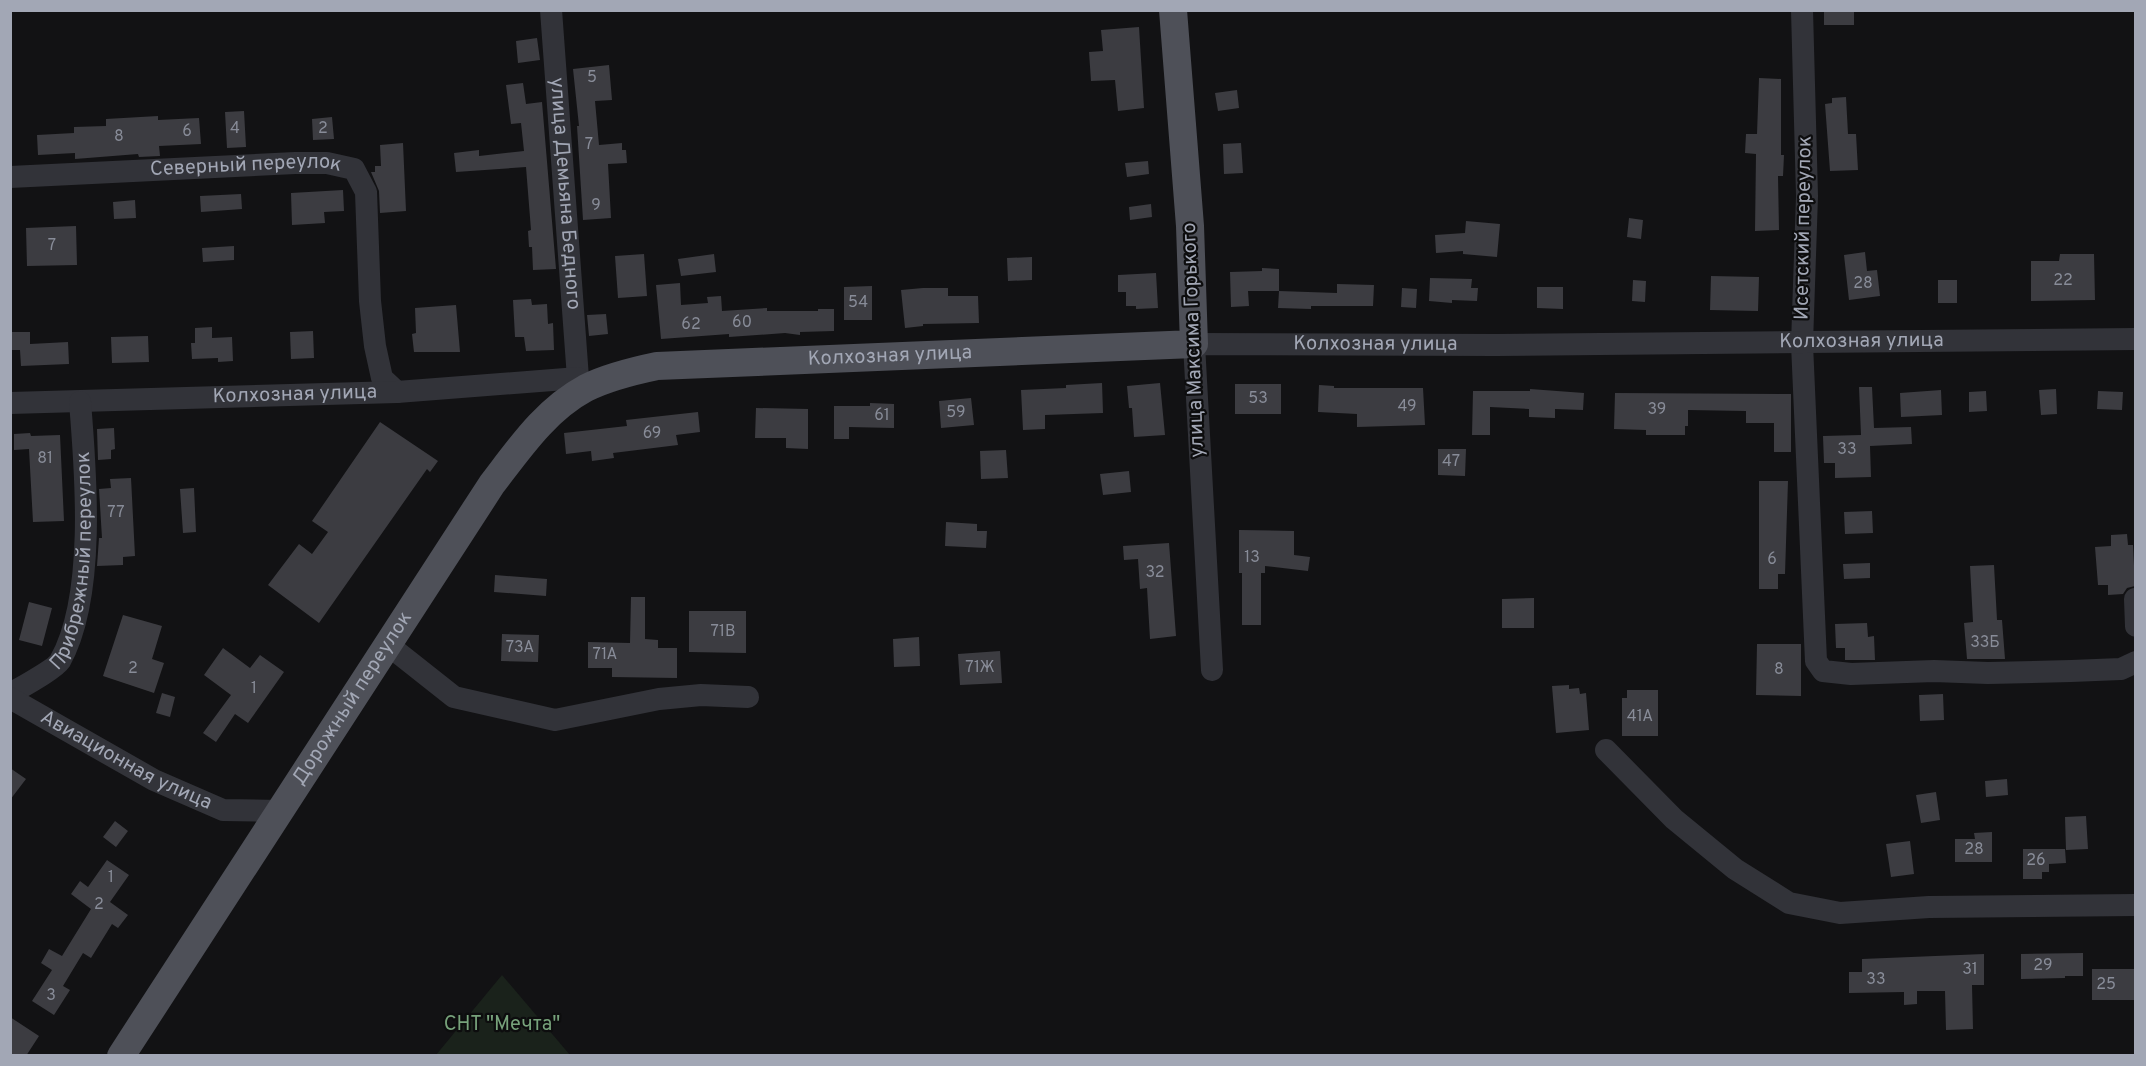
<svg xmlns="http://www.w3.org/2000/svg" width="2146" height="1066" font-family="Overpass,sans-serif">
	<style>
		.green { fill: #1a221b }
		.building { fill: #3c3c41 }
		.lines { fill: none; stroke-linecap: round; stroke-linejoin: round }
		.minor { stroke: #323339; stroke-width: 22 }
		.major { stroke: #4e5058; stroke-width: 28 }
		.labels { text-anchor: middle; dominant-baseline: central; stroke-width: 4.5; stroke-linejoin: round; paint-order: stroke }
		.number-label { font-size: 16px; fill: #888c98 }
		.street-label { font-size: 20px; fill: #a2a7b5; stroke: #0d0d0e }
		.park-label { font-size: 20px; fill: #77a27b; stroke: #0d0d0e }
	</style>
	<rect width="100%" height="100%" fill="#121214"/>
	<!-- green -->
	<path class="green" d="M502,975L570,1055H436Z"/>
	<!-- building -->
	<path class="building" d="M1824,10H1854V25H1824Z
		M1139,27L1144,108L1118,111L1115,80L1091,81L1089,52L1103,51L1101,30Z
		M537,38L540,60L518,63L516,41Z
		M609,65L612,100L595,101L599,145L622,143V150H626L627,163L608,164L611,218L583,220L577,126H579L573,69Z
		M1759,78L1781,79V155H1784L1783,176H1778L1779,230L1755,231L1756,154L1745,153L1746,134H1757Z
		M523,83L526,104L542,102L556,269L533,270L532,247H529L528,231L531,230L526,167L456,172L454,153L479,150V156L524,151L521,123L511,124L506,85Z
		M1237,90L1239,108L1218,111L1215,93Z
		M1846,97L1848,134H1856L1858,170L1830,171L1825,104L1832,103V98Z
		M244,111L246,147L227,148L225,112Z
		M158,116V120L199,118L201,144L159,146L160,156L139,157L138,154L75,159V153L38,155L37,135L74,133V127L106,126V119Z
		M332,117L334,139L313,140L312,119Z
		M403,143L406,211L380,213L379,191L371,172H375V166H381L380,145Z
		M1241,143L1243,173L1224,174L1223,144Z
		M1148,161L1149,174L1127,177L1125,163Z
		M343,190L344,211L324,212L325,223L292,225L291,193Z
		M241,194L242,209L201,212L200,196Z
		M135,200L136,218L114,219L113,202Z
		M1151,204L1152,217L1130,220L1129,207Z
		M1629,218L1643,220L1641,239L1627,237Z
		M1466,221L1500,224L1497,257L1463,254V251L1436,253L1435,235L1465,233Z
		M76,226L77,265L27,266L26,228Z
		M234,246V260L203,262L202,248Z
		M1865,252L1867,271L1877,270L1880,296L1849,300L1844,255Z
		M644,254L647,296L618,298L615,256Z
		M714,254L716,272L681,276L678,259Z
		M2060,254H2094L2095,300L2031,301V261H2059Z
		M1032,257V280L1008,281L1007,258Z
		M1262,268L1279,269V291H1248L1249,306L1231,307L1230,272L1262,271Z
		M1156,273L1158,308L1136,309V306H1126V292H1118V275Z
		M1711,276L1759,277L1758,311L1710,310Z
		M1430,278L1472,279L1471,288H1478L1477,301L1452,300V303L1429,301Z
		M1633,280L1646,281L1645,302L1632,301Z
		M1938,280H1957V303H1938Z
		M680,283L681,305L708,303L707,297L721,296L722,311L767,308V311H818V309H834V331L800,332V335L785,333L729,337V334L661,339L656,285Z
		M1337,284L1374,285L1373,306H1311V309L1278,308L1279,291L1337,293Z
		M872,286V320H844V287Z
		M1537,287H1563V309L1537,308Z
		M923,288H948V296H978L979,323L923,324V326L905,328L901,290Z
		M1402,288L1417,289L1416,308L1401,307Z
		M531,299L532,305L547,304L548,324L553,323L554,350L526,351L524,337H515L513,300Z
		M456,305L460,352H414L412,334L416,333L415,308Z
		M606,314L608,334L589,336L587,315Z
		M212,327V338L232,337L233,361L218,362V358L192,359L191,343H195V328Z
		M313,331L314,358L291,359L290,332Z
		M10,332H30V344L68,342L69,364L21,366L20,350H10Z
		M148,336L149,362L112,363L111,337Z
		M1102,383L1103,413L1045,415V429L1023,430L1021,390L1066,388V385Z
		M1160,383L1165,435L1134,437L1132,408H1129L1127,386Z
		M1235,384H1281V414H1235Z
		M1319,385L1334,386V388H1423L1425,425L1357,427V414L1318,412Z
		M1859,387H1872L1874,428L1911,427L1912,444L1870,446L1871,477L1835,478V463H1824L1823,436L1861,435Z
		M1530,389L1584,393L1583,410L1555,409V418L1529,417V409L1490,407V435H1472L1473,391H1530Z
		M2056,389L2057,414L2041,415L2039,390Z
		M1941,390L1942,415L1901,417L1900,393Z
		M1986,391L1987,411L1969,412V392Z
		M2098,391L2123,392L2122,410L2097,409Z
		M1615,393L1791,394V452H1774V423H1746V411L1688,410V426H1685V435H1646V430L1614,429Z
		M971,398L974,425L941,428L939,401Z
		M870,403L894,404V428L849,427V439H834V406H870Z
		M756,408L808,409V449L786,448V438H755Z
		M698,412L700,432L676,435L678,445L613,453L614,458L592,461L591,451L566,454L564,433L627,426L626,420Z
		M380,422L438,461L430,472L427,469L319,623L268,585L299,544L312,554L328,532L312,521Z
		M114,428L115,449L111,450V459L98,460L97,429Z
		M30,433L31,436L60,435L64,521L33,522L29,449L14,450V434Z
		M1438,449H1466L1465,476L1438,475Z
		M1006,450L1008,478L981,479L980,451Z
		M1129,471L1131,492L1103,495L1100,474Z
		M131,478L135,556L123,557V565L97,566L99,538H102L99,489L111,488L110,479Z
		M1759,481H1788L1785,574H1778V589H1759Z
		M194,488L196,532L183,533L180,489Z
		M1872,511L1873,533L1845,534L1844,512Z
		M946,522L977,524V531H987L986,548L945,546Z
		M1239,530L1294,531V555L1310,557L1308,571L1265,566V573H1261V625H1242V573H1239Z
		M2127,534L2128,545H2133L2135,586L2127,588L2123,594L2108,595V585H2098L2095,547L2111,546V535Z
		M1169,543L1176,636L1150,639L1147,588L1140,589L1138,559L1124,560L1123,546Z
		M1870,563V578L1844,579L1843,564Z
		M1994,565L1997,620H2002L2005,659H1967L1964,623L1973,622L1970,566Z
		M495,575L547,579L546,596L494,592Z
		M631,597H645V639L658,640V648H677V678L612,677V668H588V642L630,643Z
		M1534,598V628H1502V599Z
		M29,602L52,608L42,646L19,640Z
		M689,611H746V653L689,652Z
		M123,615L162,626L152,659L164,663L154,693L103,676Z
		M1867,623L1868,637L1874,636L1875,660H1845V648H1836L1835,624Z
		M502,634L539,635L538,662L501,661Z
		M919,637L920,666L894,667L893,639Z
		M1757,644H1801V696L1756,695Z
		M223,648L250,668L260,655L284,672L248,723L235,714L216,742L203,733L231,695L204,675Z
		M1000,651L1002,683L960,685L958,654Z
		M1569,685V689L1579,688L1580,694L1586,693L1589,730L1556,733L1552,686Z
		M1627,690H1658V736H1622V698H1627Z
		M162,693L175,697L170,717L156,713Z
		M1943,694L1944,720L1920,721L1919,695Z
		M10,768L26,779L10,800Z
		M2007,779L2008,795L1986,797L1985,781Z
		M1936,792L1940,820L1921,823L1916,795Z
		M2086,816L2088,849L2066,850L2065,817Z
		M115,821L128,831L116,847L103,837Z
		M1992,832V862H1955V839H1975L1974,833Z
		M1910,841L1914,874L1891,877L1886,844Z
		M2023,849H2065L2066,863L2049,864V872H2042V879H2023Z
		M107,860L129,875L110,902L128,915L118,928L112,924L91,958L83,953L63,986L70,990L54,1015L32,1001L52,970L41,963L49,949L62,956L91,909L71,894L80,881L88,887Z
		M2083,953V976H2065V978L2021,979V954Z
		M1984,954V985H1972L1973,1029L1946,1030L1945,991H1917V1004L1904,1005V992L1849,993V972H1862V959Z
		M2092,969H2136V1000H2092Z
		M10,1017L39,1036L26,1056H10Z"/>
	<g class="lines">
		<!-- minor -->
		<g class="minor">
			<path id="s1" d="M551,10L578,378"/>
			<path d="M1802,10L1807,196L1802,344L1816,661L1823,671L1851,674L1934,671L1988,673L2071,671L2121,669L2136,662"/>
			<path id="s2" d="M10,177L295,163H327L354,169L366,192L370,301L375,346L382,378L397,392"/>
			<path id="s3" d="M10,403L397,392L578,378"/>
			<path d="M2135,599L2136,626"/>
			<path d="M387,644L454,697L555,720L659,699L701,695L748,697"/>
			<path id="s4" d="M1212,670L1194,344L1496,345L2136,339"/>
			<path id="s5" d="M10,694C20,688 55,669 60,661C96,597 86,474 80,402"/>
			<path id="s6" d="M10,698L154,780L223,810L281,811"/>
			<path d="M1606,750L1674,819L1735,869L1789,903L1840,913L1929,907L2136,905"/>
		</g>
		<!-- major -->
		<path class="major" id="s7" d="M121,1056L492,484C519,449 545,410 586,388C608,377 633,371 657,366L1194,344L1190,226L1173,10"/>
	</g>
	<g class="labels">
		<!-- number labels -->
		<g class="number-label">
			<text x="592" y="78">5</text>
			<text x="235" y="129">4</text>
			<text x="323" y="129">2</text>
			<text x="187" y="132">6</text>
			<text x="119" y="137">8</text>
			<text x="589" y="145">7</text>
			<text x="596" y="206">9</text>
			<text x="52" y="246">7</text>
			<text x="2063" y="281">22</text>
			<text x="1863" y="284">28</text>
			<text x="858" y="303">54</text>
			<text x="742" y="323">60</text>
			<text x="691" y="325">62</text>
			<text x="1258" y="399">53</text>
			<text x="1407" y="407">49</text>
			<text x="1657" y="410">39</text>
			<text x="956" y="413">59</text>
			<text x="882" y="416">61</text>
			<text x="652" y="434">69</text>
			<text x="1847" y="450">33</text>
			<text x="45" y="459">81</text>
			<text x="1451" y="462">47</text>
			<text x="116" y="513">77</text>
			<text x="1252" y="558">13</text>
			<text x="1772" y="560">6</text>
			<text x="1155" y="573">32</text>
			<text x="723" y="632">71В</text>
			<text x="1985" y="643">33Б</text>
			<text x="520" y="648">73А</text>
			<text x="605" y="655">71А</text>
			<text x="980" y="668">71Ж</text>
			<text x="133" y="669">2</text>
			<text x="1779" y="670">8</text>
			<text x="254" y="689">1</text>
			<text x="1640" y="717">41А</text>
			<text x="1974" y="850">28</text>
			<text x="2036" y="861">26</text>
			<text x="111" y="878">1</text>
			<text x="99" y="905">2</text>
			<text x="2043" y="966">29</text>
			<text x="1970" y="970">31</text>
			<text x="1876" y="980">33</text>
			<text x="2106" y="985">25</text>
			<text x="51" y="996">3</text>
		</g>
		<!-- street labels -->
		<g class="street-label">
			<text stroke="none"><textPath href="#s2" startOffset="236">Северный переулок</textPath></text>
			<text stroke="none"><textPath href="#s1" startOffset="184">улица Демьяна Бедного</textPath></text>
			<text transform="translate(1804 228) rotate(-89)">Исетский переулок</text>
			<text transform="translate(1194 340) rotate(-92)">улица Максима Горького</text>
			<text stroke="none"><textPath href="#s4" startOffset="994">Колхозная улица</textPath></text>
			<text stroke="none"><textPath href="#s4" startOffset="508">Колхозная улица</textPath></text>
			<text stroke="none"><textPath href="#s7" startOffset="1125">Колхозная улица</textPath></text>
			<text stroke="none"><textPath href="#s3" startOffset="285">Колхозная улица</textPath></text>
			<text stroke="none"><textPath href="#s5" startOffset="162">Прибрежный переулок</textPath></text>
			<text stroke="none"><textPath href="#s7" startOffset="426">Дорожный переулок</textPath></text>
			<text stroke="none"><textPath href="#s6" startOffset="132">Авиационная улица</textPath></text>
		</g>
		<!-- park labels -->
		<g class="park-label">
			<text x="502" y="1025">СНТ "Мечта"</text>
		</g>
	</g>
	<!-- border -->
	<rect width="2146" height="1066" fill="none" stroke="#a2a7b5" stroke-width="24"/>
</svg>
